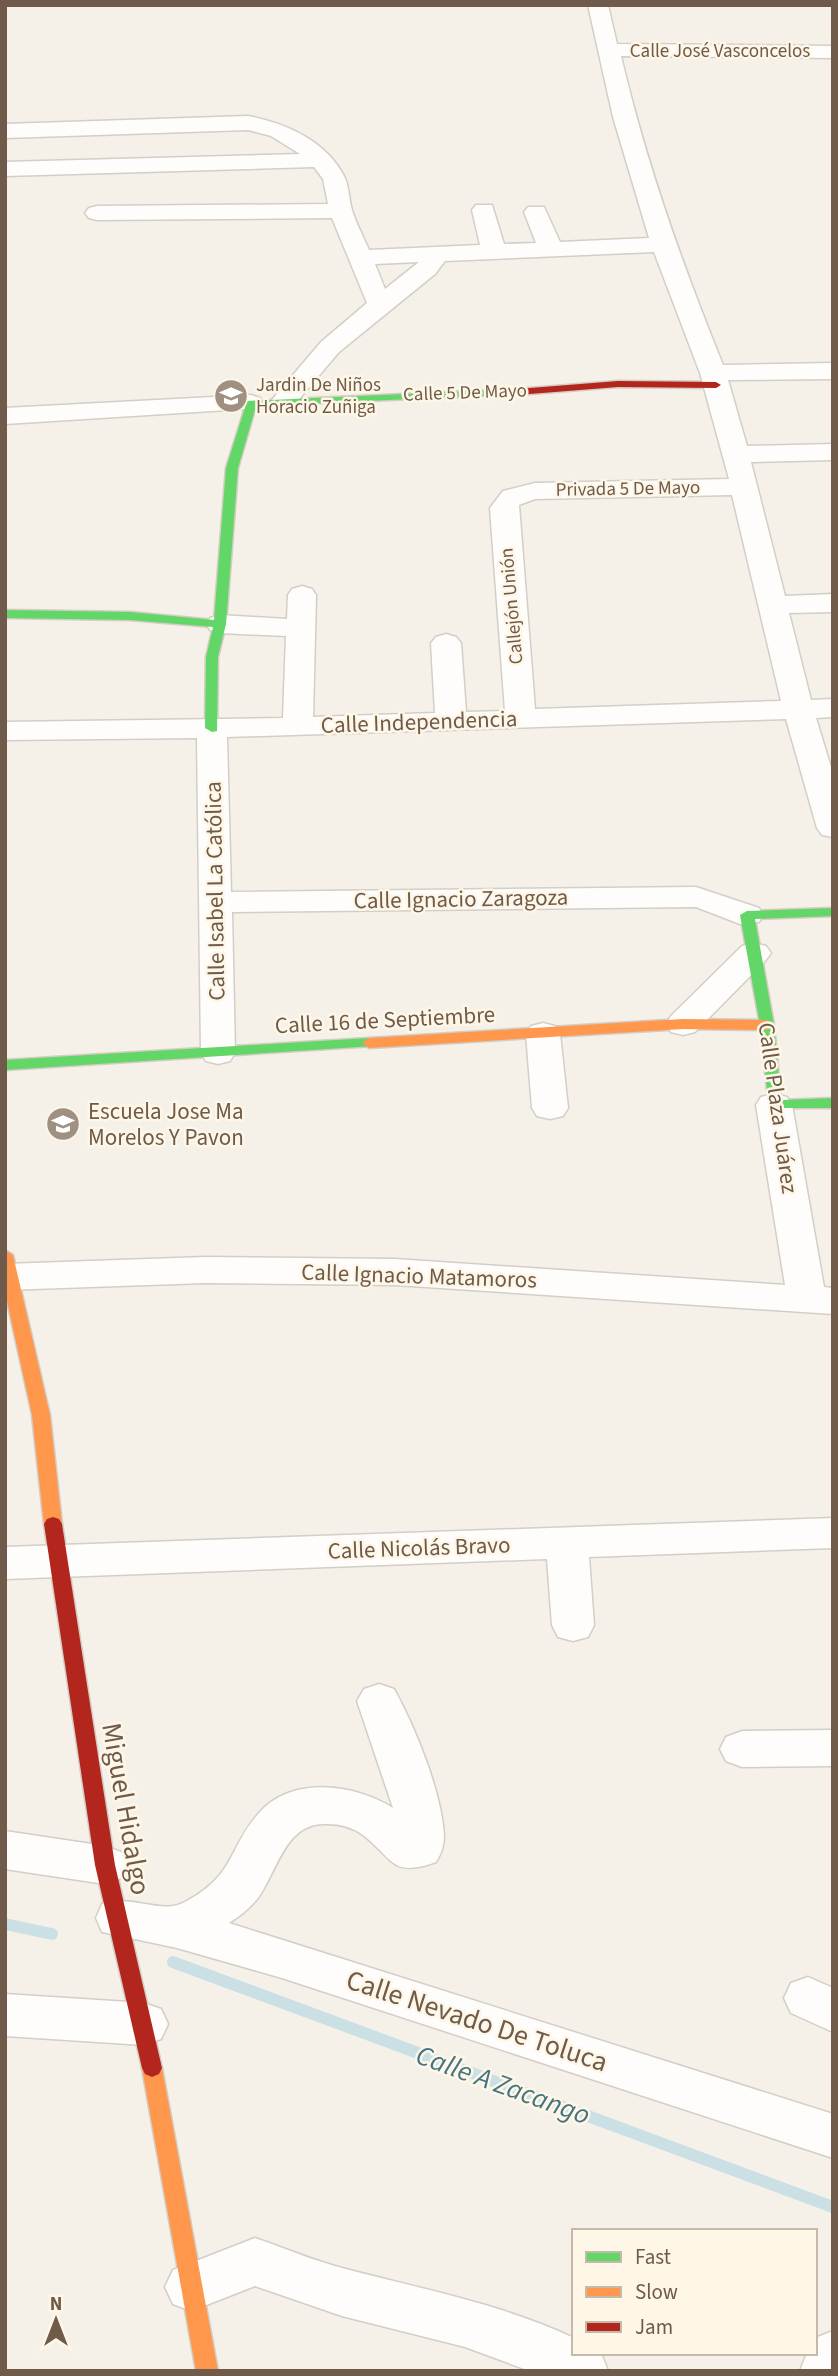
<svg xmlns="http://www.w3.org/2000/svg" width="838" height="2376" font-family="'Source Sans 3',sans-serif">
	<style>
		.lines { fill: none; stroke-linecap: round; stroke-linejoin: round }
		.stream { stroke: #cae0e4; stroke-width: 12 }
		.street-casing { stroke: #d3cec6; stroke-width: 3 }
		.fast-casing { stroke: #d4cdc4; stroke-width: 3 }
		.slow-casing { stroke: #d4cdc4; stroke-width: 3 }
		.jam-casing { stroke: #d4cdc4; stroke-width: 3 }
		.street { fill: #fefdfc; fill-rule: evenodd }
		.fast { fill: #63d668; fill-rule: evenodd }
		.slow { fill: #ff974d; fill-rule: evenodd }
		.jam { fill: #b3261e; fill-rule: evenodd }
		.labels { text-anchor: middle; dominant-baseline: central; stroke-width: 5; stroke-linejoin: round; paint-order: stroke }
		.far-street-label { font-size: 19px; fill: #705b4a; stroke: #fef7e8 }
		.far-poi-label { font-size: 19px; fill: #705b4a; stroke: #fef7e8; text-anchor: start }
		.street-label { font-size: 23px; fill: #705b4a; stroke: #fef7e8 }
		.poi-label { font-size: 23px; fill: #705b4a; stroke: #fef7e8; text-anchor: start }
		.near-street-label { font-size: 28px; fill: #705b4a; stroke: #fef7e8 }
		.near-water-label { font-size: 28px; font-style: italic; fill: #467483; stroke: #fef7e8 }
	</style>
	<rect width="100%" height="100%" fill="#f5f1e8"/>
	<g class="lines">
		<!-- stream -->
		<path class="stream" d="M5,1924L52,1934
			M173,1962L833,2207"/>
		<!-- street casing -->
		<g class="street-casing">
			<path id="street" d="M588,5H608L617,44L833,46V58L621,56C646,163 682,264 723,365L833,363V379L728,380L747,446L833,444V460L751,462L785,596L833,594V612L789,613L811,700L833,699V717L816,718L833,774V837L822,835L817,828L786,719L227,737L231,892L696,887L759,908L763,915L759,922L740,924L696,907L232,912L235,1053L230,1061L218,1064L206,1061L201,1053L197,738L5,740V722L283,718L286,636L220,633L210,630L206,624L210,618L220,615L287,619L288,595L292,589L302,586L312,589L316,595L313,717L435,713L431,643L436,637L446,634L456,637L461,643L466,712L505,711L490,508L503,491L535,483L729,479L700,373L654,252L445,261L435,274L339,352L294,405H276L272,400L276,395L321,342L367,303L332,218L97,220L89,218L85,213L89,208L97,206L328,204L323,179L314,167L5,176V162L300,154L271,136L248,130L5,138V124L248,116C286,123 327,141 345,178C349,187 349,200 352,210C356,223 363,236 369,250L480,245L472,210L476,205H492L504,244L536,243L524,212L528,207H544L560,242L649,238L613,117ZM419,262L385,289L375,264ZM732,495L781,701L535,709L519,505L535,499Z
				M251,395L260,398L264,403L260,408L5,424V408Z
				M754,943L766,946L771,953L766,960L695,1032L683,1035L671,1032L666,1024L671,1016L742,946Z
				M543,1023L555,1026L560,1034L568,1108L563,1116L550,1119L537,1116L532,1108L526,1034L531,1026Z
				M774,1094L787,1097L792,1105L824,1287L833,1288V1314L395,1285L205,1283L5,1290V1264L205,1257L395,1259L785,1285L756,1105L761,1097Z
				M833,1518V1548L589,1557L594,1625L588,1637L573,1641L558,1637L552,1625L547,1559L5,1579V1547Z
				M379,1684L394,1689C415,1727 442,1793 444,1836C444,1846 441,1854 436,1862C391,1878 394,1859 363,1835C352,1827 340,1824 327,1824C285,1822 278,1870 258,1898C250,1908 240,1916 229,1923L833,2114V2158L282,1978L177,1948L102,1932L96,1918L102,1904C133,1894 161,1915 185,1902C237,1874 227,1849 259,1813C292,1775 355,1784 393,1808L357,1701L364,1689Z
				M833,1730V1766L742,1767L726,1761L720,1749L726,1737L742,1731Z
				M5,1831L105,1846L121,1852L128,1865L121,1878L105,1884L5,1869Z
				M808,1977L833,1988V2032L791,2013L784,1998L791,1983Z
				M5,1994L144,2003L161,2009L168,2024L161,2039L144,2045L5,2036Z
				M255,2238C284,2248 312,2260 342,2268C421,2289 499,2303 574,2338V2353H601L608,2371H530L465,2347L342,2316L255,2286L191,2311L173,2304L165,2287L173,2270Z
				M833,2331V2371H800L807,2353H815V2338Z"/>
		</g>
		<!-- fast casing -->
		<g class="fast-casing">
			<path id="fast" d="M517,389L523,392L521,394L256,406L238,468L226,624L218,657L217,731L212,732L205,728L206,657L213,627L130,620L5,618V610L130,612L214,620L226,468L247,401Z
				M833,908V916L755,919L774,1025L781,1100L833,1098V1108H769L760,1025L740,915L747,911Z
				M369,1038L374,1040L376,1043L374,1046L5,1070V1060Z"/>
		</g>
		<!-- slow casing -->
		<g class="slow-casing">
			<path id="slow" d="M683,1019L767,1020L774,1025L767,1030L683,1029L369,1048L362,1043L369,1038Z
				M5,1250L13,1255L50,1415L62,1524L59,1529H47L44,1524L32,1415L5,1292Z
				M152,2059L159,2062L162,2068L218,2371H196L142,2068L145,2062Z"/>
		</g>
		<!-- jam casing -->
		<g class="jam-casing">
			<path id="jam" d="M618,381L716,382L721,385L716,388L618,387L517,395L511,392L517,389Z
				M53,1517L59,1519L62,1524L115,1865L162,2068L159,2074L152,2077L145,2074L142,2068L95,1865L44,1524L47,1519Z"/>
		</g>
		<!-- street -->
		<use href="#street" class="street"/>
		<!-- fast -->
		<use href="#fast" class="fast"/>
		<!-- slow -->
		<use href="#slow" class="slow"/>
		<!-- jam -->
		<use href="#jam" class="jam"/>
	</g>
	<!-- icons -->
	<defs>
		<g id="school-disc" transform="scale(1.75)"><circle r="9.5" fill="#9f9081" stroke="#fef7e8"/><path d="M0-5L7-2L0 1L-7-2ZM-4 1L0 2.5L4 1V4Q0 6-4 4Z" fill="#fff"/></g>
	</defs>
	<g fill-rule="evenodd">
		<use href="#school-disc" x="231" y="396"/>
		<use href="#school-disc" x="63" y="1124"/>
	</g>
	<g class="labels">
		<!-- far-street labels -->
		<g class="far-street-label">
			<text x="720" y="51">Calle José Vasconcelos</text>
			<text transform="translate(465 393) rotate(-2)">Calle 5 De Mayo</text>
			<text transform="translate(628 489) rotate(-1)">Privada 5 De Mayo</text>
			<text transform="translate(512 606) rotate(-95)">Callejón Unión</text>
		</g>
		<!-- far-poi labels -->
		<g class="far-poi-label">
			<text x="256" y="385">Jardin De Niños<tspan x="256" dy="22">Horacio Zuñiga</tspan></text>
		</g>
		<!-- street labels -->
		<g class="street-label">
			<text transform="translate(419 722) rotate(-2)">Calle Independencia</text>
			<text transform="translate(215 891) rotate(-91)">Calle Isabel La Católica</text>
			<text transform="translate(461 899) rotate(-1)">Calle Ignacio Zaragoza</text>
			<text transform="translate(385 1020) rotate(-3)">Calle 16 de Septiembre</text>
			<text transform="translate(778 1108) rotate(82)">Calle Plaza Juárez</text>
			<text transform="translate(419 1276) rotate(2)">Calle Ignacio Matamoros</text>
			<text transform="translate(419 1548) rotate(-2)">Calle Nicolás Bravo</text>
		</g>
		<!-- poi labels -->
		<g class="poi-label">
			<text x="88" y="1111">Escuela Jose Ma<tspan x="88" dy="26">Morelos Y Pavon</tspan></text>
		</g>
		<!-- near-street labels -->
		<g class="near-street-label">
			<text transform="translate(126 1809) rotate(80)">Miguel Hidalgo</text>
			<text transform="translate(477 2021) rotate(18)">Calle Nevado De Toluca</text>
		</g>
		<!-- near-water labels -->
		<g class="near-water-label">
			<text transform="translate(503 2085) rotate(20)">Calle A Zacango</text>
		</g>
	</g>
	<!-- border -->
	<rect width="838" height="2376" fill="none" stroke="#705b4a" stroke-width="14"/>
	<!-- legend -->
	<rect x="572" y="2229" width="245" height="126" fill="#fef7e8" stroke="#c5b9a9" stroke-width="2"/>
	<rect x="586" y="2252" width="35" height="10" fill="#63d668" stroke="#c5b9a9" stroke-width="2"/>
	<text x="635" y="2264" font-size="21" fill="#705b4a">Fast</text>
	<rect x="586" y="2287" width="35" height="10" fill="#ff974d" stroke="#c5b9a9" stroke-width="2"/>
	<text x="635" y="2299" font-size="21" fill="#705b4a">Slow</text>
	<rect x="586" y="2322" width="35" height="10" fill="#b3261e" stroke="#c5b9a9" stroke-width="2"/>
	<text x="635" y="2334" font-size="21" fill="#705b4a">Jam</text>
	<!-- north arrow -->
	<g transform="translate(56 2320)" stroke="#fef7e8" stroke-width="5" paint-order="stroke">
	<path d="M0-5L12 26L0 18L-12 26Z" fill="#705b4a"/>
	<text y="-10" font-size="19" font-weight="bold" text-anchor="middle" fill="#705b4a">N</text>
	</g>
</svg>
